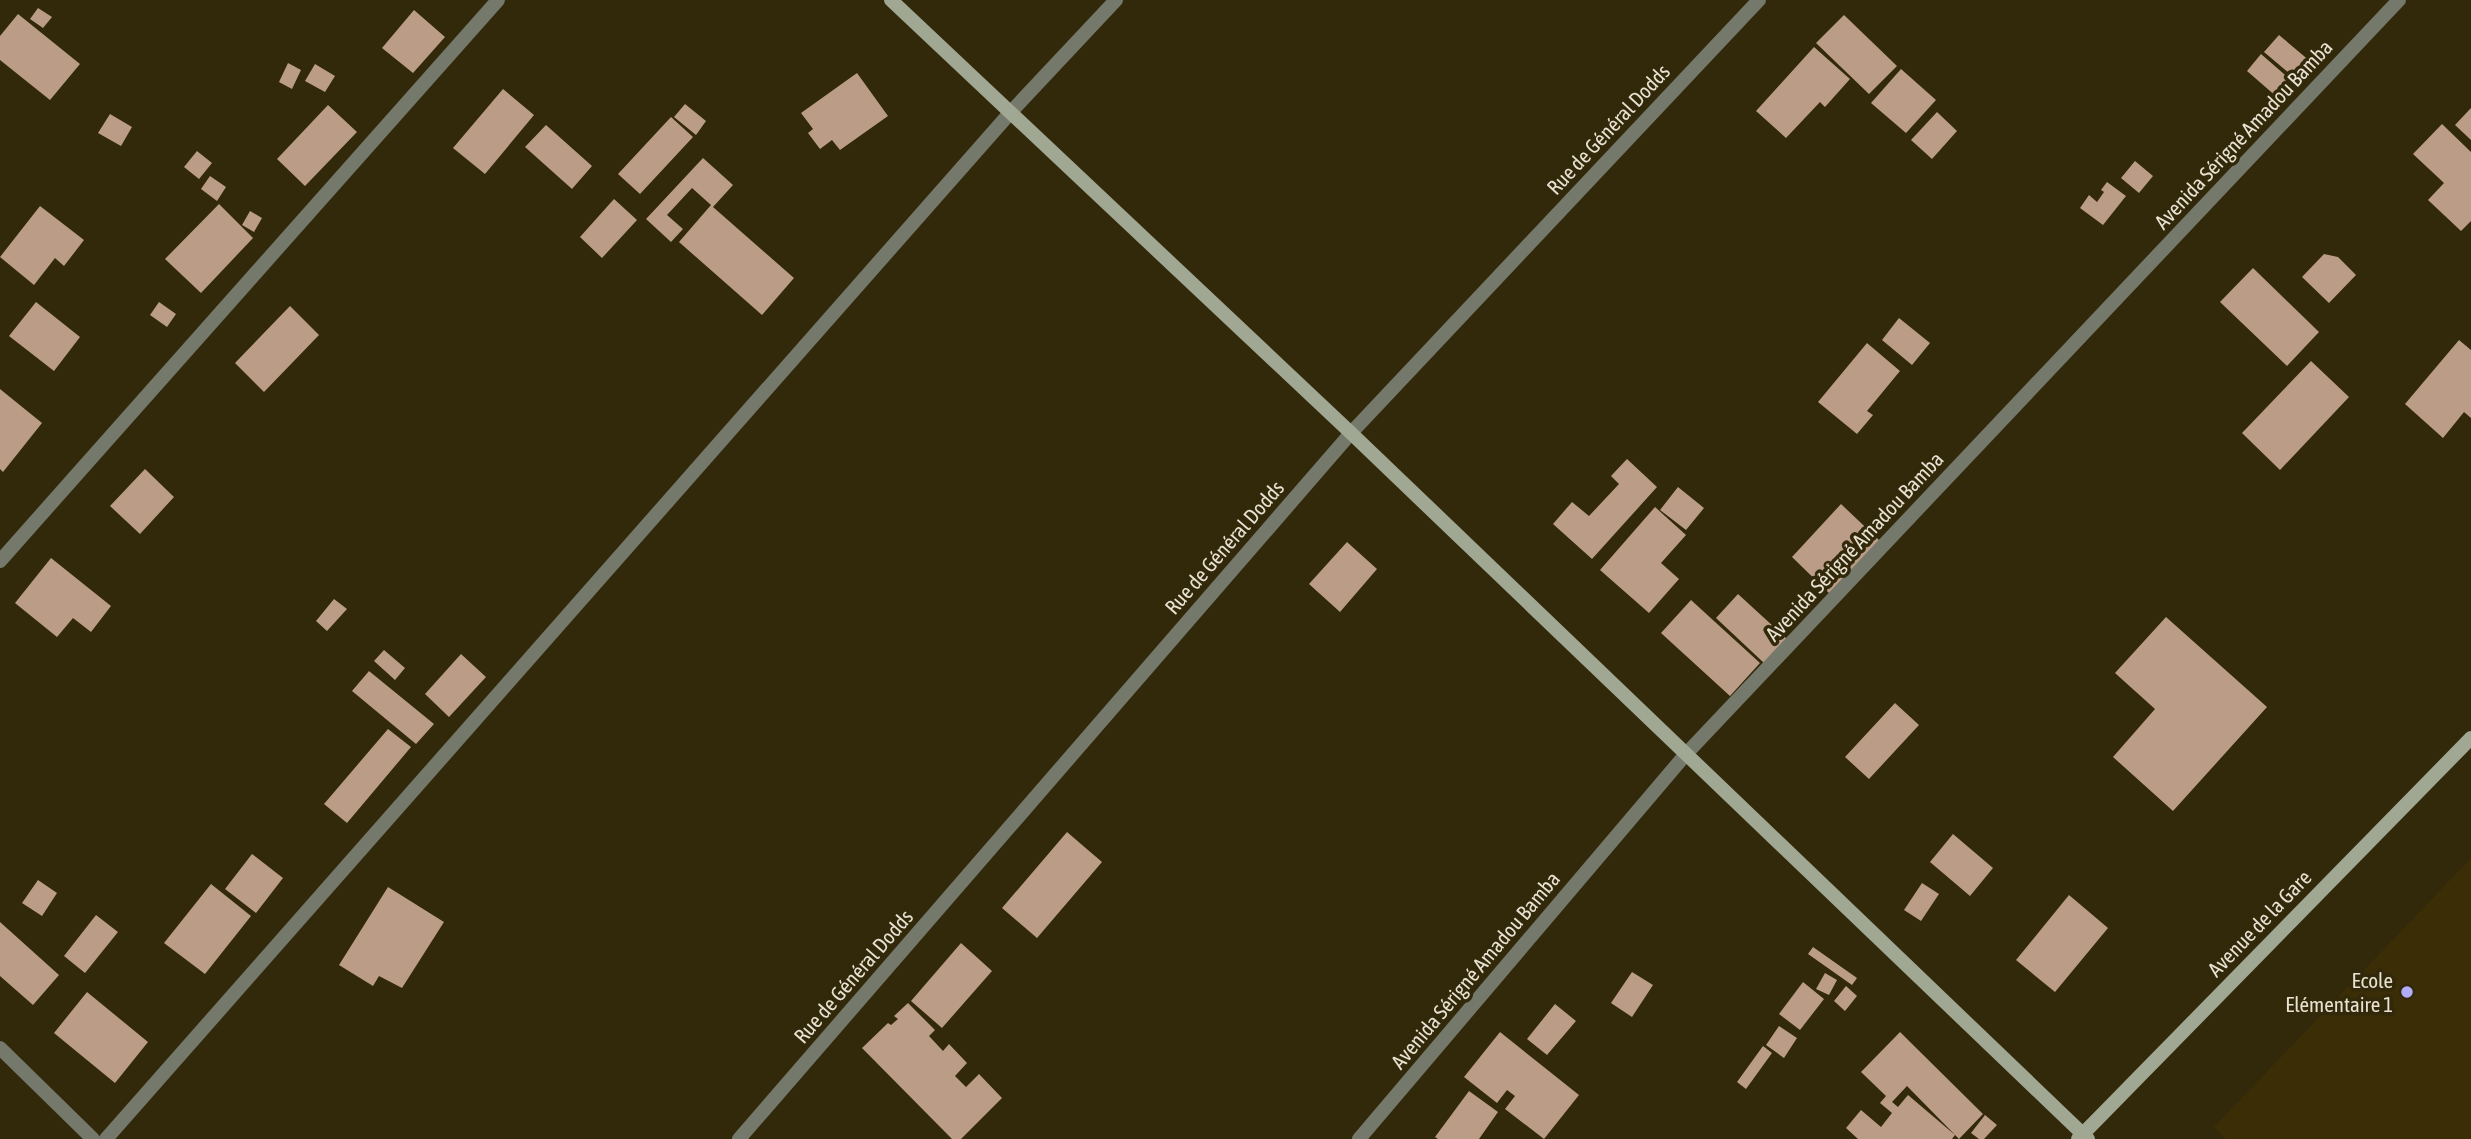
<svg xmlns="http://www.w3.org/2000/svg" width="2471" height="1139" font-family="'Asap Condensed',sans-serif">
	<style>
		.built { fill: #3b2e07 }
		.building { fill: #bb9d87 }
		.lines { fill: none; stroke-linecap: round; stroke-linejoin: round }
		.street { stroke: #75796c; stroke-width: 14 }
		.secondary { stroke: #a0a792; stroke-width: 14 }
		.poi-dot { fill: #b2adf9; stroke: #32280a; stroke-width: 2.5 }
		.labels { text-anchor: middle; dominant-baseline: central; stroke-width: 7; stroke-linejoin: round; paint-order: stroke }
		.street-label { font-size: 21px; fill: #e9e2d2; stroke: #32280a }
		.poi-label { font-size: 21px; fill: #e9e2d2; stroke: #32280a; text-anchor: end }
	</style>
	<rect width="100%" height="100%" fill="#32280a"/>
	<!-- built -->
	<path class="built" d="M2471,858V1139H2226L2214,1127Z"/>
	<!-- building -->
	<path class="building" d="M38,8L52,17L43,28L30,19Z
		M414,10L445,37L413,73L382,48Z
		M18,14L80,64L50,100L0,60V36Z
		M1844,15L1897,66L1869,94L1816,43Z
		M2279,35L2317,67L2302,84L2264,52Z
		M1814,47L1850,79L1825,107L1820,102L1786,138L1756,111Z
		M2261,54L2299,87L2285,104L2247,71Z
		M288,63L301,70L292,89L279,82Z
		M315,64L335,76L325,92L305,81Z
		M1901,69L1936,100L1906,133L1871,103Z
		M857,73L888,116L840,150L832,140L820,149L808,133L813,129L801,113Z
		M503,89L534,115L485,174L453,148Z
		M685,104L706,121L696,135L674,117Z
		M328,105L357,132L305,186L277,159Z
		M2471,108V140L2455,125Z
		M1937,112L1957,131L1932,159L1911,140Z
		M110,114L132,127L121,146L98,133Z
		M671,117L693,137L640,194L618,174Z
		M2442,124L2471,152V221L2461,231L2428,200L2444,183L2413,154Z
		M546,125L592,166L572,189L525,147Z
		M197,151L212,163L199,179L184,167Z
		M703,158L733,185L713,207L794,278L762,315L679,242L711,205L692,188L667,215L683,229L671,242L646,219Z
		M2135,161L2153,176L2139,193L2121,178Z
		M210,176L226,187L217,201L201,189Z
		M2107,182L2126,196L2103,225L2080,208L2089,195L2097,202L2104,192L2101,190Z
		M614,199L637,220L602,258L580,237Z
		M219,204L253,238L201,293L165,259Z
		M40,206L84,240L64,266L55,258L34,285L0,257Z
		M250,211L262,218L254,232L242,225Z
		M2324,254L2338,257L2356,275L2329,303L2302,277Z
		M2253,268L2319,332L2287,366L2220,302Z
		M36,302L80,337L54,371L9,336Z
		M159,302L176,314L167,327L150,315Z
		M290,306L319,335L264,392L235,363Z
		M1899,318L1930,343L1912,365L1882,340Z
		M2459,340L2471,350V418L2464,412L2443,438L2405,404Z
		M1867,343L1900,371L1867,411L1873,415L1857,434L1818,402Z
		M2311,361L2349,397L2280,470L2242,433Z
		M0,389L42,423L3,472L0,469Z
		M1627,459L1657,487L1592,559L1553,524L1572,502L1589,516L1619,484L1611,476Z
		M145,469L174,497L140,534L110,506Z
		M1678,487L1704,508L1686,530L1660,510Z
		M1841,504L1880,541L1830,594L1792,557Z
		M1655,507L1686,535L1661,563L1679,579L1649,613L1600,570Z
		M1347,542L1377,569L1340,612L1309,584Z
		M51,558L111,606L91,632L73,618L57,637L15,603Z
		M1738,594L1787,639L1764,663L1716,618Z
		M334,599L347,609L327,631L316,621Z
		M1691,600L1760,663L1730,696L1661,633Z
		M2166,617L2267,707L2173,811L2113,757L2155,709L2115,673Z
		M384,650L405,668L395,680L374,661Z
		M461,654L486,677L449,717L425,694Z
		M369,671L434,724L416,744L352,691Z
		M1895,703L1919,725L1869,779L1845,757Z
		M388,729L411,747L347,823L324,804Z
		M1067,832L1102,862L1037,938L1002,908Z
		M1953,834L1993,868L1970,896L1930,862Z
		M252,854L283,878L256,913L225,889Z
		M38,880L57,893L42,916L22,903Z
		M1922,883L1939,894L1921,921L1904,910Z
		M211,884L251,916L205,974L164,943Z
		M388,887L444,922L402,988L379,976L373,986L339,965Z
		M2069,895L2108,928L2055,992L2016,960Z
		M96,915L118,932L85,973L64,956Z
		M0,922L59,975L33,1005L0,976Z
		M961,943L992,971L942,1028L911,1001Z
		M1813,947L1857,978L1852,985L1808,954Z
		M1632,972L1653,985L1632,1017L1611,1003Z
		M1825,973L1837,980L1829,995L1816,989Z
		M1803,982L1824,999L1800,1030L1779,1014Z
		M1846,986L1857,996L1845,1011L1834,1001Z
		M87,992L148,1042L115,1083L54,1033Z
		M908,1003L935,1030L929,1036L943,1051L949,1044L967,1063L955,1076L966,1087L979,1074L1002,1098L961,1139H952L862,1048L888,1023L891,1025L898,1019L894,1016Z
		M1555,1004L1576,1021L1547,1055L1527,1039Z
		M1779,1026L1797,1038L1784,1058L1766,1045Z
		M1500,1032L1579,1095L1544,1139L1505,1109L1515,1096L1507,1090L1497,1103L1464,1077Z
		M1900,1032L1983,1114L1959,1139L1907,1086L1892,1102L1898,1107L1908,1095L1955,1135L1952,1139H1858L1846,1128L1861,1110L1881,1127L1892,1113L1880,1103L1886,1096L1861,1072Z
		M1763,1046L1772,1053L1746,1089L1737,1082Z
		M1469,1091L1498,1112L1479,1139H1438L1435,1137Z
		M1985,1115L1997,1125L1984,1139H1979L1971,1133Z"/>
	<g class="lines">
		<!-- street -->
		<path class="street" d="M0,561L498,0
			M0,1048L93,1139
			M106,1139L1010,113L1116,0
			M739,1139L1351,433L1759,0
			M1359,1139L1686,754L2399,0"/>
		<!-- secondary -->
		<path class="secondary" d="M891,0L1351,433L2088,1139
			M2078,1139L2471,738"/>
	</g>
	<!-- markers -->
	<circle class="poi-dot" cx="2407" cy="992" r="7"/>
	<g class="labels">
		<!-- street labels -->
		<g class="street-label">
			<text transform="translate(1608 129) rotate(-47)">Rue de Général Dodds</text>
			<text transform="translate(2243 134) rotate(-47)">Avenida Sérigné Amadou Bamba</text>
			<text transform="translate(1854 546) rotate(-47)">Avenida Sérigné Amadou Bamba</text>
			<text transform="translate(1224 547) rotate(-49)">Rue de Général Dodds</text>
			<text transform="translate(2259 923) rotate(-46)">Avenue de la Gare</text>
			<text transform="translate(1475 970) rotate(-50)">Avenida Sérigné Amadou Bamba</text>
			<text transform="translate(853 976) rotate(-49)">Rue de Général Dodds</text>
		</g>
		<!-- poi labels -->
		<g class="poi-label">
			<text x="2393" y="980">Ecole<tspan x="2393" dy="24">Elémentaire 1</tspan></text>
		</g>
	</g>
</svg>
